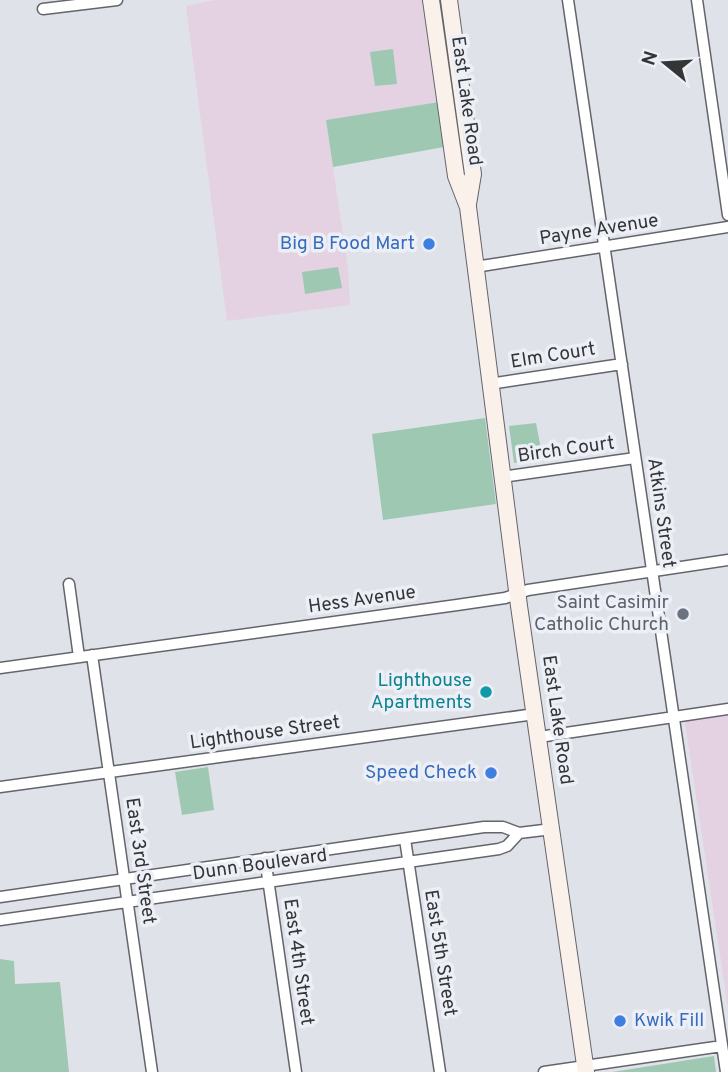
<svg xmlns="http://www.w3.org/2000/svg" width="728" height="1072" font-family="Overpass,sans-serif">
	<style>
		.education { fill: #e4d2e3 }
		.green { fill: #9ec8b2 }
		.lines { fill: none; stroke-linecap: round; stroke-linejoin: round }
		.minor-casing { stroke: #63656b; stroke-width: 13 }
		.secondary-casing { stroke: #63656b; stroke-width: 18 }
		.minor { stroke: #fff; stroke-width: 10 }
		.secondary { stroke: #fbf1eb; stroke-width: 16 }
		.shop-dot { fill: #3f7fe0; stroke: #edeff6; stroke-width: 2.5 }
		.worship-dot { fill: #6b7280; stroke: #edeff6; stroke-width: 2.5 }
		.culture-dot { fill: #0f9aa8; stroke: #edeff6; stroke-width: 2.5 }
		.labels { text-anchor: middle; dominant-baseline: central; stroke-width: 7; stroke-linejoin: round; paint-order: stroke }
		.street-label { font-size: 19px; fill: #343537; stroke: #edeff6 }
		.shop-label { font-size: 19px; fill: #366cbe; stroke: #edeff6; text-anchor: end }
		.worship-label { font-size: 19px; fill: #5b616d; stroke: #edeff6; text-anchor: end }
		.culture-label { font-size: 19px; fill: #0d838f; stroke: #edeff6; text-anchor: end }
	</style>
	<rect width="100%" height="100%" fill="#e0e2e9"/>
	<!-- education -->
	<path class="education" d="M215,0H423L439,102L326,120L348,269L350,305L227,321L186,6Z
		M728,714V1008L685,723L687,720Z"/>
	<!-- green -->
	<path class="green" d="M393,49L397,84L375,86L370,52Z
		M439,102L444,147L333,167L326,120Z
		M338,267L342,288L305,294L302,272Z
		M485,418L496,504L383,520L372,434Z
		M536,423L543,459L514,463L509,426Z
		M208,767L214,810L182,815L175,772Z
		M0,959L14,961L15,984L60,982L69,1072H0Z
		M714,1056L716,1072H612Z"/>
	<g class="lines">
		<!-- minor casing -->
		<g class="minor-casing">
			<path id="minor" d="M568,0L726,1072
				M697,0L728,215
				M43,9L117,0
				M475,267L728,227
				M489,384L622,364
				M502,477L635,458
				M69,584L79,657
				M92,655L152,1072
				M0,668L457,605L505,598L528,590L728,560
				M539,737L728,709
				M0,787L535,714
				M405,839L440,1072
				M265,858L296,1072
				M0,897L484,827H503L519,833L552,829
				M0,920L499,849L507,846L519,833
				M544,1072L722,1046"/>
		</g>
		<!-- secondary casing -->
		<g class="secondary-casing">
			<path id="secondary" d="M431,0L456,176L468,207L519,606L586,1072
				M449,0L473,174L468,204"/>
		</g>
		<!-- minor -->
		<use href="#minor" class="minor"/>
		<!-- secondary -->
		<use href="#secondary" class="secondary"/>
	</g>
	<!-- markers -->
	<g class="shop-dot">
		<circle cx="429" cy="244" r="7"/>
		<circle cx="491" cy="773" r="7"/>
		<circle cx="620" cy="1021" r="7"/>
	</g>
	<circle class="worship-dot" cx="683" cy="614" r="7"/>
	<circle class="culture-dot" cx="486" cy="692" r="7"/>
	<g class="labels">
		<!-- street labels -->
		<g class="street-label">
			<text transform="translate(466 101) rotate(82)">East Lake Road</text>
			<text transform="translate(599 230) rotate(-9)">Payne Avenue</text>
			<text transform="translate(553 356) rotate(-9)">Elm Court</text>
			<text transform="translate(566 450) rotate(-8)">Birch Court</text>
			<text transform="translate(661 513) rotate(82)">Atkins Street</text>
			<text transform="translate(362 600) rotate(-8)">Hess Avenue</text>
			<text transform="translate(557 720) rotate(82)">East Lake Road</text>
			<text transform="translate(265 733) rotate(-8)">Lighthouse Street</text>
			<text transform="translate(140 861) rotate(82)">East 3rd Street</text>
			<text transform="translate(260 865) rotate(-8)">Dunn Boulevard</text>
			<text transform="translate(440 953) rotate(81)">East 5th Street</text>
			<text transform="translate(298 962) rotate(82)">East 4th Street</text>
		</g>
		<!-- shop labels -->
		<g class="shop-label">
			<text x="415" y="244">Big B Food Mart</text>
			<text x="477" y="773">Speed Check</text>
			<text x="634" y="1021" text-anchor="start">Kwik Fill</text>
		</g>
		<!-- worship labels -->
		<g class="worship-label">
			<text x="669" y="603">Saint Casimir<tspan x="669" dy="22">Catholic Church</tspan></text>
		</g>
		<!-- culture labels -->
		<g class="culture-label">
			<text x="472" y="681">Lighthouse<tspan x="472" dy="22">Apartments</tspan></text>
		</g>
	</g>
	<!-- north arrow -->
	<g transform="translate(665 63) rotate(288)" stroke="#edeff6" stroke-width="5" paint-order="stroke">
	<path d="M0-5L12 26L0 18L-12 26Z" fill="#343537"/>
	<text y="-10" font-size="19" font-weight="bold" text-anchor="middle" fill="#343537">N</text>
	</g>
</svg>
